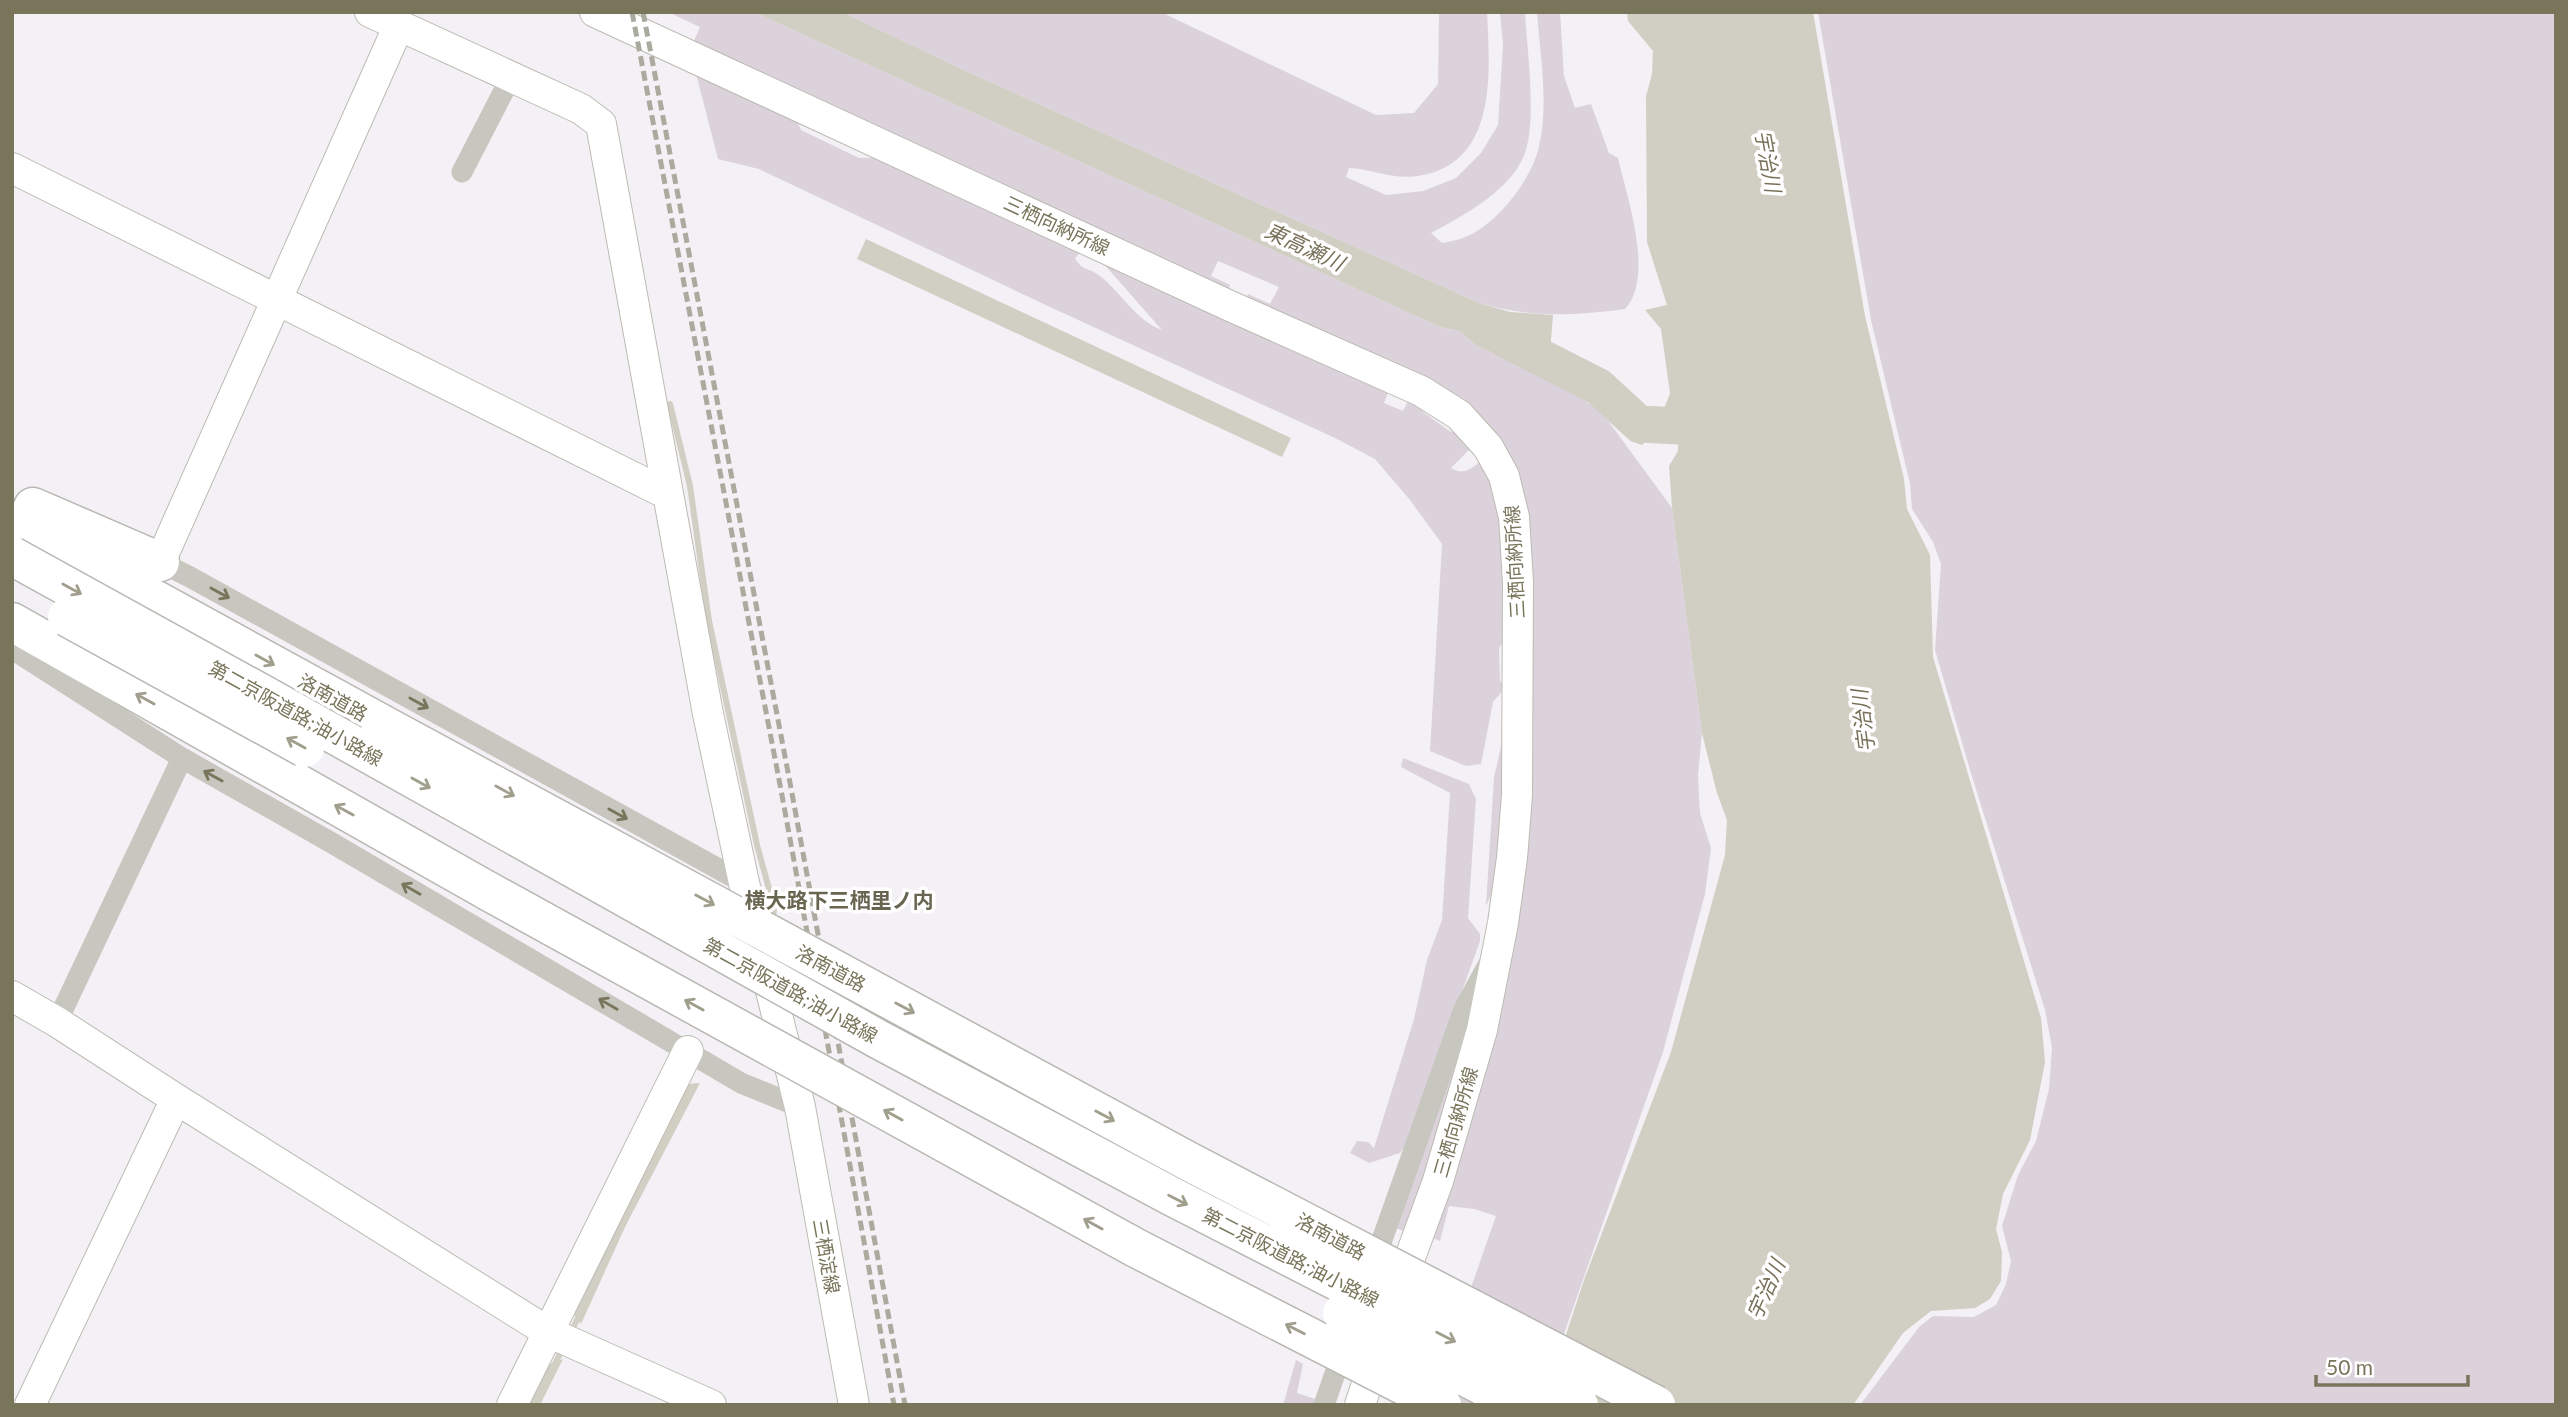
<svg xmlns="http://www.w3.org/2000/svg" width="2568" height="1417" font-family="Lato,'Noto Sans JP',sans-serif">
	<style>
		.green { fill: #dcd2dc }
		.water { fill: #d1cec4 }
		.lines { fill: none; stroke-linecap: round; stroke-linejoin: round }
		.stream { stroke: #d1cec4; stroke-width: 6 }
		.river { stroke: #d1cec4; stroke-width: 37 }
		.secondary-casing { stroke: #bcbbb2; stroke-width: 32 }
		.highway-casing { stroke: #b8b7b1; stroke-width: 41 }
		.street { stroke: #c7c7c0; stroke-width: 21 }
		.secondary { stroke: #fff; stroke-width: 30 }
		.highway { stroke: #fff; stroke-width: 38 }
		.rail { stroke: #abaa9e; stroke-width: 5; stroke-dasharray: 10 5; stroke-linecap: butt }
		.highway-bridge-casing { stroke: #b8b7b1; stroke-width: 41; stroke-linecap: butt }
		.highway-bridge { stroke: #fff; stroke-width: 38 }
		.oneway { stroke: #a09e8c }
		.oneway2 { stroke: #78755b }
		.labels { text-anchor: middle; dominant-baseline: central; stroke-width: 7; stroke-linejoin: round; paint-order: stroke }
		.street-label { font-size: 19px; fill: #78755b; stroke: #fff }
		.water-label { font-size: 21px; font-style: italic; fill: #79715a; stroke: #fff }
		.neighbourhood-label { font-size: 21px; font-weight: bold; fill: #686551; stroke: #fff }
	</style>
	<rect width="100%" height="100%" fill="#f3f1f5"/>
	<!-- green -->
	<path class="green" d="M668,12H754L1440,327L1460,331L1477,346L1548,377L1601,411L1672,508L1702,733L1698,775L1700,813L1711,848L1705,894L1663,1052L1539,1405H1430L1496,1216L1474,1209L1449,1206L1440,1241L1425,1235L1495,998L1524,581L1483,430L1243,304L1248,294L1270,304L1279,287L1218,261L1211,276L1230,285L1227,298L691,48L700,27Z
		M842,12H1161L1376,115L1414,113L1438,84L1439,12H1487C1490,73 1498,164 1418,176C1392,180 1373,169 1349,168L1346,177L1386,195L1423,191L1456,178L1481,153L1498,125L1503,45L1500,12H1525C1527,51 1537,118 1525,153C1512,190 1463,216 1431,233L1442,243C1453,241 1467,238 1477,231C1503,215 1533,176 1539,146C1549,104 1540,55 1537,12H1560L1564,76L1575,108L1591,104L1609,153L1618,158C1627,197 1655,277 1625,309C1572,316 1531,318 1479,303L968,72Z
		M1818,12H2556V1405H1860L1919,1327L1933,1316L1974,1317L1996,1305L2006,1284L2011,1261L2002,1226L2018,1175L2036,1141L2049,1089L2052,1048L2045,1010L1970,770L1935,650L1941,564L1933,542L1912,509L1910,484L1871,320Z
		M694,66L793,111L801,130L859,158L889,157L1015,215L1022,226L1081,252L1075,258C1083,272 1089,267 1100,276C1121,292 1136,321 1162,330L1088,246L1391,385L1384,403L1403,411L1411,395L1420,399L1423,412L1451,432H1463L1474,445L1451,468C1465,477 1474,466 1486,457L1505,512L1510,633L1499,648L1500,681L1506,687L1493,702L1481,764L1466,766L1430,751L1442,544L1410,500L1375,459L1335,438L1050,307L759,169L718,159Z
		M1512,700L1507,827L1491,895L1486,906L1494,777Z
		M1403,758L1469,784L1476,799L1468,918L1480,934V941L1407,1144L1400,1153L1369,1163L1350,1153L1357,1141L1368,1142L1374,1148L1414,1019L1427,960L1442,920L1450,793L1401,767Z
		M1466,1027L1430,1168L1406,1232L1393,1227Z
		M1296,1360L1303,1364L1297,1393L1318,1400L1317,1405H1283Z"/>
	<!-- water -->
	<path class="water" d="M754,12H842L968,72L1479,303L1510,312L1553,315L1548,377L1477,346L1460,331L1440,327Z
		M1627,12H1813L1865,316L1904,479L1907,509L1930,555L1933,657L2041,1018L2045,1062L2030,1140L2003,1194L1996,1229L2002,1252L2001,1281L1990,1299L1975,1308L1931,1311L1903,1333L1853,1405H1543L1584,1280L1671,1052L1725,855L1727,820L1717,793L1702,733L1672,508L1669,466L1678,451V441L1652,435L1642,445L1630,441L1629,423L1640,410L1664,409L1670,393L1661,329L1645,310L1667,305L1647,242L1646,96L1652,74L1653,51L1628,21Z
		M866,239L1291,438L1282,457L857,259Z
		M700,1083L626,1225L581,1324L573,1313L686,1084Z
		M563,1359L540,1405H526L547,1365Z"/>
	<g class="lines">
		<!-- stream -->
		<path class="stream" d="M670,404L690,486L709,621L757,845L774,907L773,920
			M570,1334L581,1312
			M553,1368L563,1347"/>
		<!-- river -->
		<path class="river" d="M1505,339L1599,387L1639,424L1680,426"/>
		<!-- secondary casing -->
		<g class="secondary-casing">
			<path id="secondary" d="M370,12L581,109L601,124L708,714L744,883L800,1107L854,1405
				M595,12L1230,306L1421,391L1459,415L1488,447L1504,476L1514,517L1518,582L1517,795L1512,858L1503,923L1482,1030L1438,1181L1397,1293
				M12,168L667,494
				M160,562L399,25
				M12,996L57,1022L176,1099L548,1332L711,1405
				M30,1405L176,1099
				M512,1405L688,1051
				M1360,1405L1378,1350"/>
		</g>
		<!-- highway casing -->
		<g class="highway-casing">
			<path id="highway" d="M33,507L160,562
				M12,521L380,723
				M12,622L488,891"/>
		</g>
		<!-- street -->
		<path class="street" d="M462,172L511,77
			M160,562L190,577L744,883
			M12,649L182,758L332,843L741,1083L800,1107
			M57,1022L182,758
			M1372,1268L1464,1009L1488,965
			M1324,1405L1345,1345"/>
		<!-- secondary -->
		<use href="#secondary" class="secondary"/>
		<!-- highway -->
		<use href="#highway" class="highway"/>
		<!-- rail -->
		<path class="rail" d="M632,12L781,790L894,1405
			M643,12L791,788L905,1405"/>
		<!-- highway-bridge casing -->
		<g class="highway-bridge-casing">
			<path id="highway-bridge" d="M12,556L264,695L876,1038L1171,1196L1579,1405
				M67,617L305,748
				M380,723L1186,1160L1656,1405
				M488,891L1136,1248L1442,1405
				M1342,1313L1520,1405"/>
		</g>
		<!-- highway-bridge -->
		<use href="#highway-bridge" class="highway-bridge"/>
	</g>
	<!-- one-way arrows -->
	<defs><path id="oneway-shaft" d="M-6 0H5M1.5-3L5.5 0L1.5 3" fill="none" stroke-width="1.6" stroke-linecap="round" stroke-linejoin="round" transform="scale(1.75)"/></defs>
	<g class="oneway">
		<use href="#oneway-shaft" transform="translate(72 589) rotate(29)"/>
		<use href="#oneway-shaft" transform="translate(265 660) rotate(29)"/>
		<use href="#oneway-shaft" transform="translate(145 699) rotate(-151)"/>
		<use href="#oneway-shaft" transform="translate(296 743) rotate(-151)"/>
		<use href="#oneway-shaft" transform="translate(421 783) rotate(29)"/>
		<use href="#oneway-shaft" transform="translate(505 791) rotate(29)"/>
		<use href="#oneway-shaft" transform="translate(344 810) rotate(-151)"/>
		<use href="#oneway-shaft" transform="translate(705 900) rotate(28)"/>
		<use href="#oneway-shaft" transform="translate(694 1005) rotate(-151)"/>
		<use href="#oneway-shaft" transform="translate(905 1008) rotate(28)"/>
		<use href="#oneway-shaft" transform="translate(893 1115) rotate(-151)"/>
		<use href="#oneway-shaft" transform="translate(1105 1116) rotate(28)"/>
		<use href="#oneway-shaft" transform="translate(1178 1200) rotate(27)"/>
		<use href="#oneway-shaft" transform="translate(1093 1224) rotate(-151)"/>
		<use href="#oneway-shaft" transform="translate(1295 1329) rotate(-153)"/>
		<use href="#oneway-shaft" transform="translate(1446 1337) rotate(27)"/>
	</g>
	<g class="oneway2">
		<use href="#oneway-shaft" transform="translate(220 593) rotate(29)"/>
		<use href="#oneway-shaft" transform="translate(419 703) rotate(29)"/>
		<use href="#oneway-shaft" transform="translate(213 776) rotate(-151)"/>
		<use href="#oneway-shaft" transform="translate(618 814) rotate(29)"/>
		<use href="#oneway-shaft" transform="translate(411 889) rotate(-150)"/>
		<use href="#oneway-shaft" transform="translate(608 1004) rotate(-150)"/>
	</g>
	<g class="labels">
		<!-- street labels -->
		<g class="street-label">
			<text transform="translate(1057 225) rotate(25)">三栖向納所線</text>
			<text transform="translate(1514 562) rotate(-93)">三栖向納所線</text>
			<text transform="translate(333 697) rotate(29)">洛南道路</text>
			<text transform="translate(296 713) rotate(29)">第二京阪道路;油小路線</text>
			<text transform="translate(831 968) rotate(28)">洛南道路</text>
			<text transform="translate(791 990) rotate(29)">第二京阪道路;油小路線</text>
			<text transform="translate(1455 1122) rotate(-74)">三栖向納所線</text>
			<text transform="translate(1331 1236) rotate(28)">洛南道路</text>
			<text transform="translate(827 1256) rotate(80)">三栖淀線</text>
			<text transform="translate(1291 1257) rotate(27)">第二京阪道路;油小路線</text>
		</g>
		<!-- water labels -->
		<g class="water-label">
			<text transform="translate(1769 161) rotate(80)">宇治川</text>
			<text transform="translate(1305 246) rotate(25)">東高瀬川</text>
			<text transform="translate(1862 721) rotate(-97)">宇治川</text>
			<text transform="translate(1765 1289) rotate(-66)">宇治川</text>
		</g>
		<!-- neighbourhood labels -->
		<g class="neighbourhood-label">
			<text x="839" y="899">横大路下三栖里ノ内</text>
		</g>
	</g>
	<!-- border -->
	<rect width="2568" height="1417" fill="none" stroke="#78755b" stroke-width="28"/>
	<!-- scale -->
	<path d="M2316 1375v10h152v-10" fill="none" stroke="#78755b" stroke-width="3.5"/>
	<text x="2326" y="1375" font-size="21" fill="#78755b" stroke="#ffffff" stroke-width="5" paint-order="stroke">50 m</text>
</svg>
